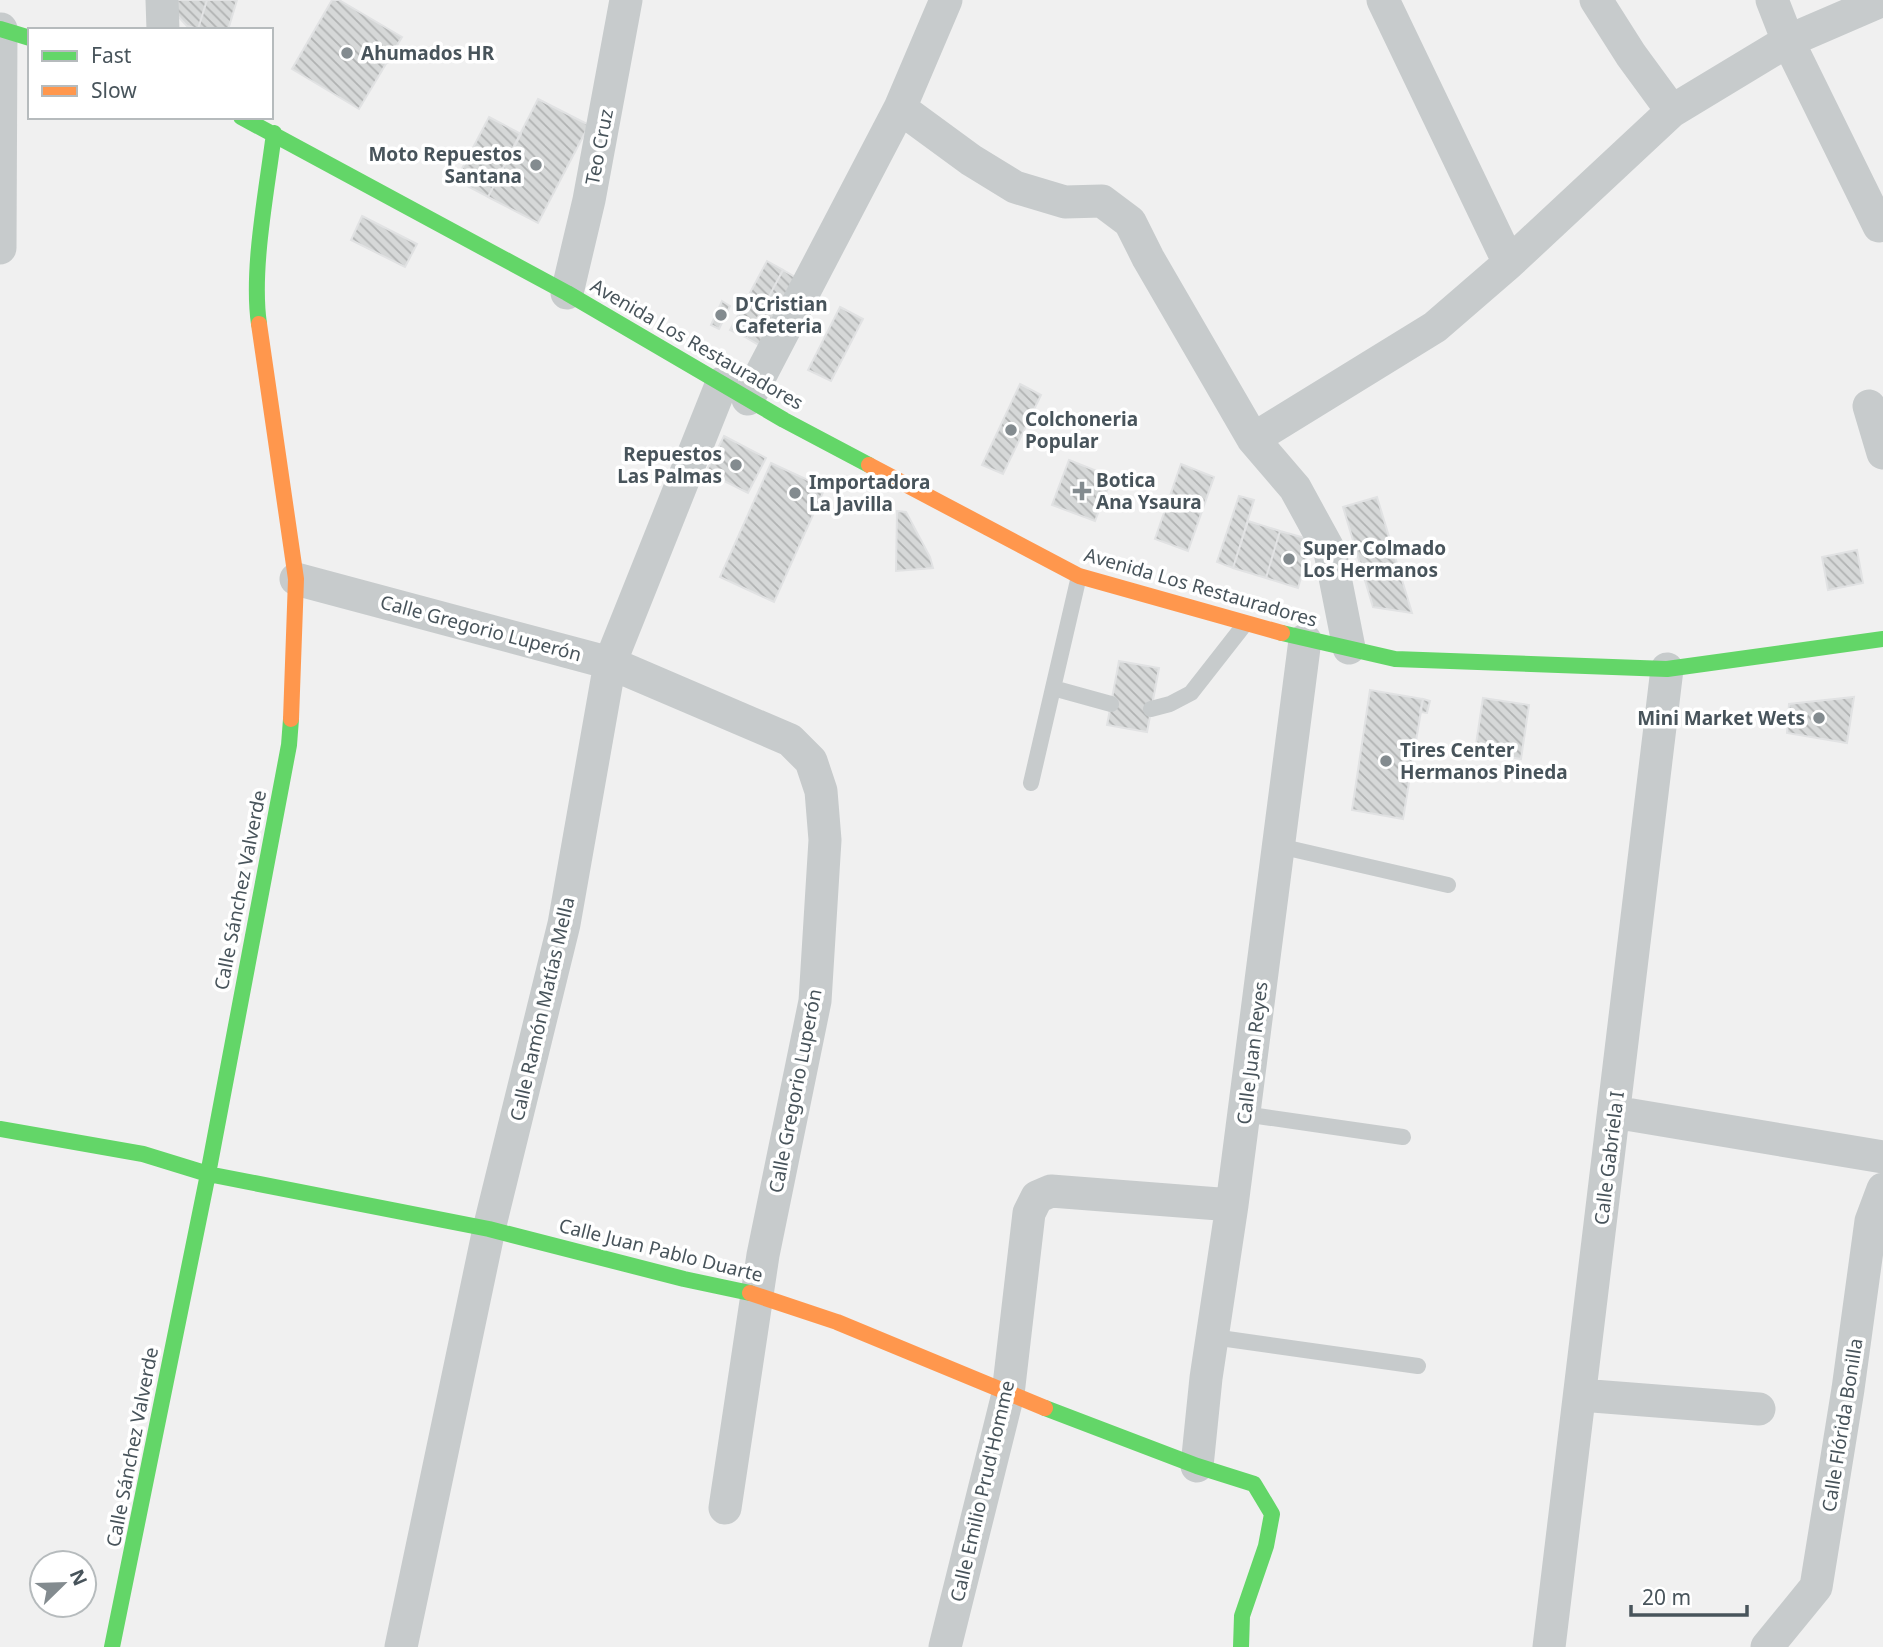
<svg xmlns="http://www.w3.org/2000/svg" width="1883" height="1647" font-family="'Noto Sans',sans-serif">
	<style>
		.building { fill: url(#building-back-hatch); stroke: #e1e2e3; stroke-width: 2 }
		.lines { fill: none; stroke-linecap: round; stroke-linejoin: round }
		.lane { stroke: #c7cbcc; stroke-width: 16 }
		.street { stroke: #c7cbcc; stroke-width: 33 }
		.fast { stroke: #63d668; stroke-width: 16 }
		.slow { stroke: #ff974d; stroke-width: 16 }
		.poi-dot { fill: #838b8f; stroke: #fff; stroke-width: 2.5 }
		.labels { text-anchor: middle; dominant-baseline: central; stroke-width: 7; stroke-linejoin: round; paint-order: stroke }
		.poi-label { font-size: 19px; font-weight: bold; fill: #48545b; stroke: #fff; text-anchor: start }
		.street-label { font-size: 19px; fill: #48545b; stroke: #fff }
	</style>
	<defs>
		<pattern id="building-back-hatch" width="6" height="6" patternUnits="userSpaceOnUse" patternTransform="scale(1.75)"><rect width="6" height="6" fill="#d6d8d8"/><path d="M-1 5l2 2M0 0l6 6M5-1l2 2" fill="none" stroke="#b0b2b2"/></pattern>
	</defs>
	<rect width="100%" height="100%" fill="#f0f0f0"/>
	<!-- building -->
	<path class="building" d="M177,0H207L198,29L187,26L174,12Z
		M207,0H237L228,30L198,29Z
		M332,0H339L402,37L359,109L292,69Z
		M538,99L589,125L538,223L488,197Z
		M489,117L521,134L488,197L456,180Z
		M362,216L417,244L405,267L351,240Z
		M767,261L783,270L747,338L730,330Z
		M783,270L795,277L759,345L747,338Z
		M722,301L730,306L719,329L711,325Z
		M840,307L863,319L831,381L808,370Z
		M1020,384L1041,395L1003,474L982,465Z
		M724,436L766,458L748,493L706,472Z
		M1069,460L1112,477L1095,521L1052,505Z
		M771,463L825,488L774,602L720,577Z
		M1181,464L1214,477L1188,551L1155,539Z
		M1239,496L1254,500L1233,568L1217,562Z
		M1377,497L1412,613L1373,607L1343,507Z
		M897,511L906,512L930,557L933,568L896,571Z
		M1248,521L1280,531L1266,578L1233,568Z
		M1280,531L1312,540L1298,588L1266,578Z
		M1857,550L1863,583L1828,590L1822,557Z
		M1119,661L1159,668L1147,732L1107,725Z
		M1370,690L1423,699L1403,819L1352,810Z
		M1854,697L1847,743L1787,733L1789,704Z
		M1483,698L1529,705L1521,759L1475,751Z
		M1423,699L1430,701L1427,713L1420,712Z"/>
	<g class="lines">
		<!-- lane -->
		<path class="lane" d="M1053,688L1111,704
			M1151,709L1170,704L1191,693L1245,624
			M1031,783L1079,576
			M1279,846L1448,885
			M1244,1114L1403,1137
			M1213,1337L1418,1366"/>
		<!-- street -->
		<path class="street" d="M162,0L163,30
			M1383,0L1509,263
			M1596,0L1631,55L1672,111
			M1772,0L1788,41L1879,226
			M900,108L971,160L1015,187L1065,202L1102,201L1130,222L1148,258L1253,439L1295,488L1330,552L1349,648
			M0,248L1,29
			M567,293L589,200L626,0
			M748,399L900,108L946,0
			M1869,406L1883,453
			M1253,439L1435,327L1509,263L1672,111L1788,41L1883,0
			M296,579L610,663L790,740L811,761L821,791L825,840L815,1001L763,1255L725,1508
			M1614,1112L1883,1157
			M1580,1395L1759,1409
			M1197,1466L1206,1378L1232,1205L1305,640
			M401,1647L489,1229L564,924L610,663L722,383
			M945,1647L1008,1394L1029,1213L1037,1197L1051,1191L1232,1205
			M1549,1647L1667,669
			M1767,1647L1816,1587L1848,1389L1871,1221L1883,1189"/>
		<!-- fast -->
		<path class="fast" d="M0,29L30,38
			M241,117L567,293L784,420L869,465
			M259,324C251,269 267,190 274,133
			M1282,633L1395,659L1667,669L1883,639
			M0,1129L143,1154L208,1174L489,1229L684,1279L750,1293
			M1045,1408L1197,1466L1254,1484L1272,1514L1266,1546L1242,1616L1241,1647
			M112,1647L208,1174L289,745L291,719"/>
		<!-- slow -->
		<path class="slow" d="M259,324L296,579L291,719
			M869,465L1079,576L1282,633
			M750,1293L837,1322L1045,1408"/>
	</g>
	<!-- markers -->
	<g class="poi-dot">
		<circle cx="347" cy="53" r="7"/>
		<circle cx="536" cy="165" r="7"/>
		<circle cx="721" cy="315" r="7"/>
		<circle cx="1011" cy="430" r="7"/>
		<circle cx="736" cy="465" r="7"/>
		<path d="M1078.5 480.5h7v7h7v7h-7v7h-7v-7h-7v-7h7z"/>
		<circle cx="795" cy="493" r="7"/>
		<circle cx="1289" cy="559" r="7"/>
		<circle cx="1819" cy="718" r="7"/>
		<circle cx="1386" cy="761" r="7"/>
	</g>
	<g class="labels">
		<!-- poi labels -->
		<g class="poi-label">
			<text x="361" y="53">Ahumados HR</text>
			<text x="522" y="154" text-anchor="end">Moto Repuestos<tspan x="522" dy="22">Santana</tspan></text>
			<text x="735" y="304">D'Cristian<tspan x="735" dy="22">Cafeteria</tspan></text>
			<text x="1025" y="419">Colchoneria<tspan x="1025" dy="22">Popular</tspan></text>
			<text x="722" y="454" text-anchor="end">Repuestos<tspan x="722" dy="22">Las Palmas</tspan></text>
			<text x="1096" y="480">Botica<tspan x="1096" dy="22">Ana Ysaura</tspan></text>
			<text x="809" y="482">Importadora<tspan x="809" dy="22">La Javilla</tspan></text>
			<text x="1303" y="548">Super Colmado<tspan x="1303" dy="22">Los Hermanos</tspan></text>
			<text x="1805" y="718" text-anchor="end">Mini Market Wets</text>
			<text x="1400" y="750">Tires Center<tspan x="1400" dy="22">Hermanos Pineda</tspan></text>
		</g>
		<!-- street labels -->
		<g class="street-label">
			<text transform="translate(599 147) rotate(-79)">Teo Cruz</text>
			<text transform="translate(697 344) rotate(30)">Avenida Los Restauradores</text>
			<text transform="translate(1201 587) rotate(16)">Avenida Los Restauradores</text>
			<text transform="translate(481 628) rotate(15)">Calle Gregorio Luperón</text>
			<text transform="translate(240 890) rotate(-79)">Calle Sánchez Valverde</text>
			<text transform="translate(542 1009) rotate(-77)">Calle Ramón Matías Mella</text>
			<text transform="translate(1252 1053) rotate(-83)">Calle Juan Reyes</text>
			<text transform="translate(795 1091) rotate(-79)">Calle Gregorio Luperón</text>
			<text transform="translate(1609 1158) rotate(-83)">Calle Gabriela I</text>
			<text transform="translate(661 1250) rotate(14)">Calle Juan Pablo Duarte</text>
			<text transform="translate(1842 1425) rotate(-81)">Calle Flórida Bonilla</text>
			<text transform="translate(132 1447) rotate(-79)">Calle Sánchez Valverde</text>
			<text transform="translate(982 1491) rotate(-77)">Calle Emilio Prud'Homme</text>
		</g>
	</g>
	<!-- legend -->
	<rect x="28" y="28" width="245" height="91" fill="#ffffff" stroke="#b6bbbd" stroke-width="2"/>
	<rect x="42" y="51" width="35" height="10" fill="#63d668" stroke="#b6bbbd" stroke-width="2"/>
	<text x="91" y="63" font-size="21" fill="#48545b">Fast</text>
	<rect x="42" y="86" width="35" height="10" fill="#ff974d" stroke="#b6bbbd" stroke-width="2"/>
	<text x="91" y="98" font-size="21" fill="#48545b">Slow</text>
	<!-- north arrow -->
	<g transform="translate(63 1584) rotate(67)"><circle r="33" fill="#ffffff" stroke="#b6bbbd" stroke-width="2"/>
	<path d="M0-5L12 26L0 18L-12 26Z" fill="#838b8f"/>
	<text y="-10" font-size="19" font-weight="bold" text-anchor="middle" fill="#48545b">N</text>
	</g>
	<!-- scale -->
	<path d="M1631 1605v10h116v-10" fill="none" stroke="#48545b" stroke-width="3.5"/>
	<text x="1642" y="1605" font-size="21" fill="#48545b" stroke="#ffffff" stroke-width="5" paint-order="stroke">20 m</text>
</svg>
